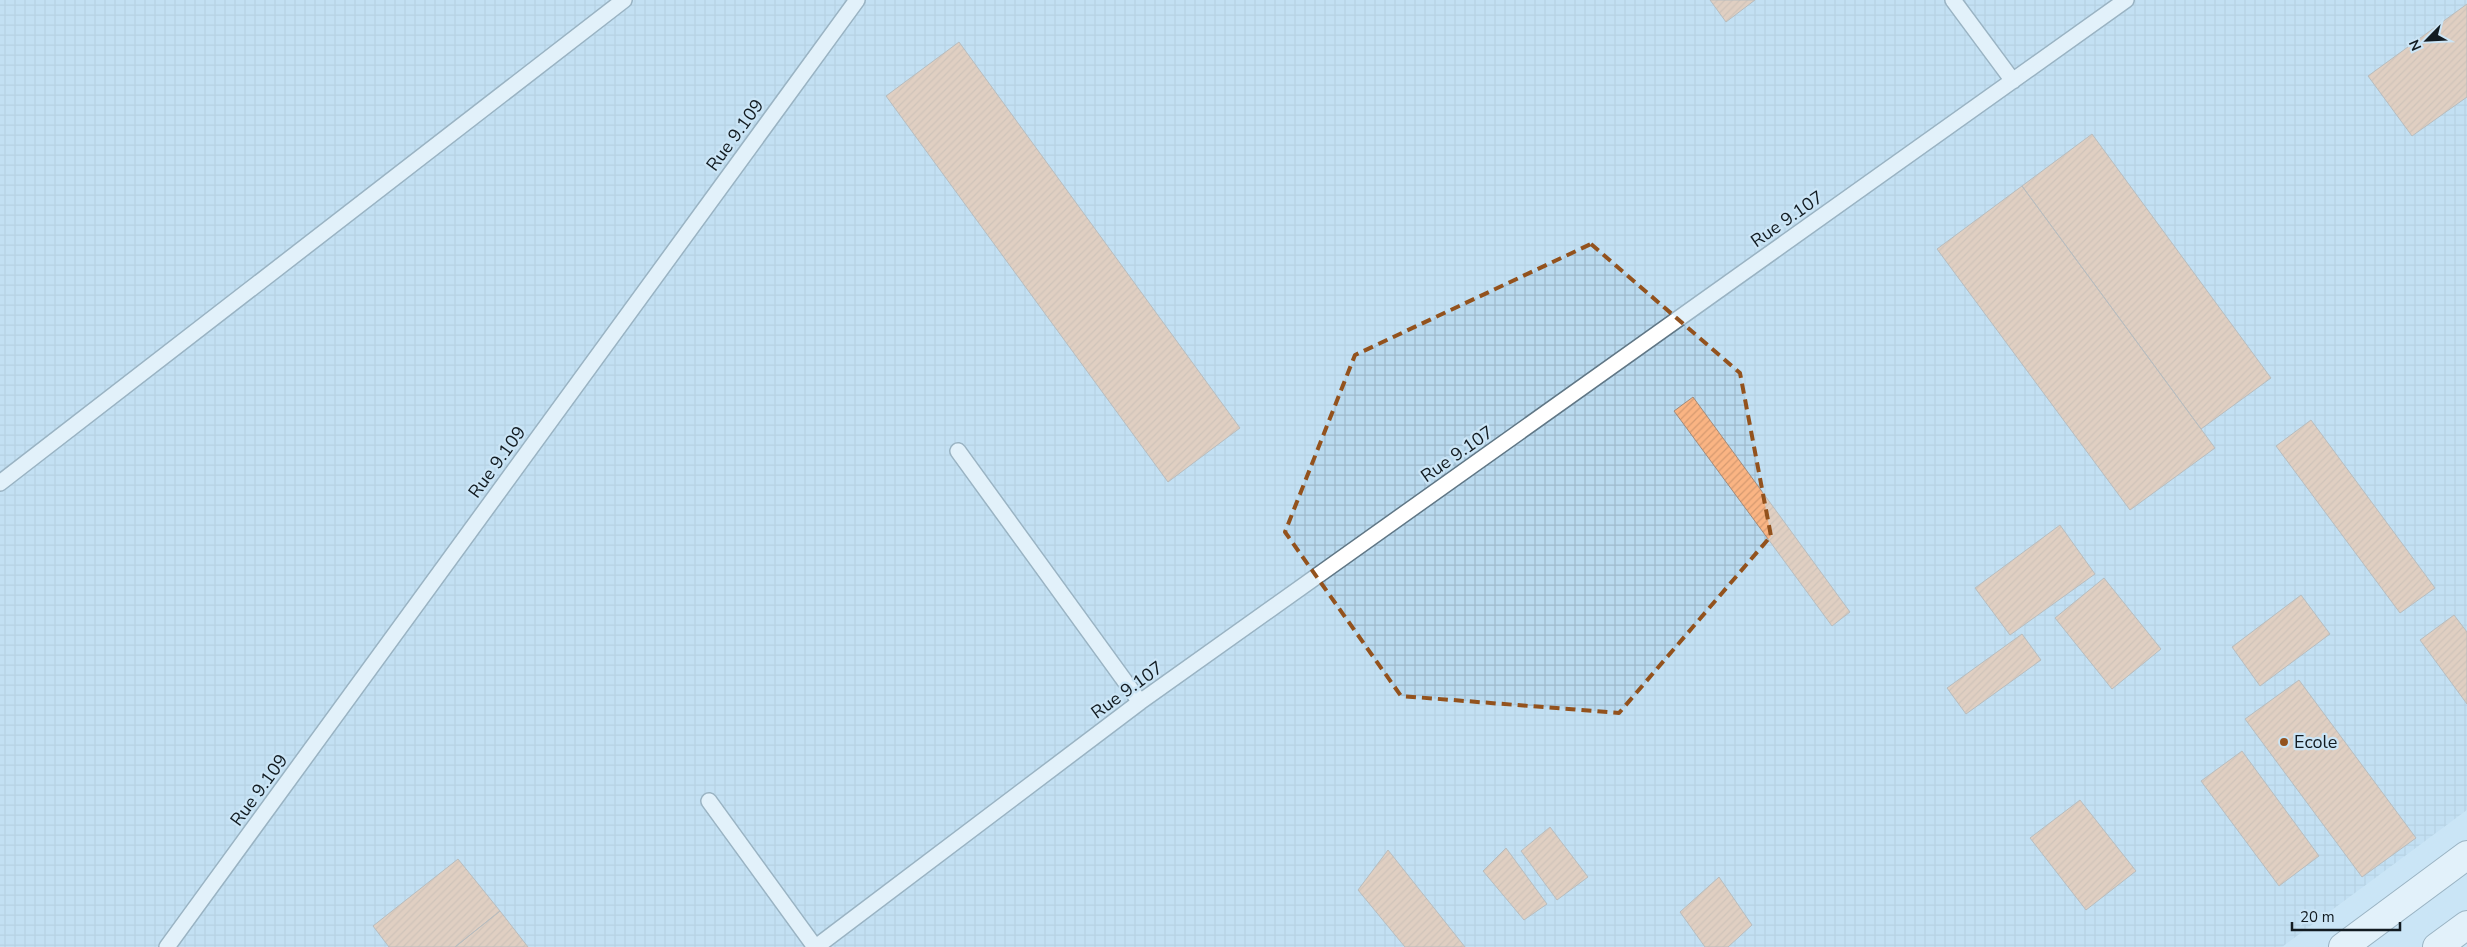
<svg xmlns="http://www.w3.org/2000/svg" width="2467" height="947" font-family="'Nunito Sans',sans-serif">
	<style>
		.industrial { fill: url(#industrial-grid) }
		.building { fill: url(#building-hatch); stroke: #a28b7b }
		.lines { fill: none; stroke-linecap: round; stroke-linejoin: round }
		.service-casing { stroke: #607786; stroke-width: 18 }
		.secondary-casing { stroke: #607786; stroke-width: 30 }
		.service { stroke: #fff; stroke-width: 15 }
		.secondary { stroke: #fff; stroke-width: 28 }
		.marked { fill: none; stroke: #93521d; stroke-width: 4; stroke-dasharray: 10 6; stroke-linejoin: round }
		.poi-dot { fill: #93521d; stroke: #cbe5f6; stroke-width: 2 }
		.labels { text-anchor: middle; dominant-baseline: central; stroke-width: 4.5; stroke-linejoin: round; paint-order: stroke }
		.street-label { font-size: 18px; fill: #121b21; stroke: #cbe5f6 }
		.poi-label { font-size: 18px; fill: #121b21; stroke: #cbe5f6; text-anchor: start }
	</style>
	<defs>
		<pattern id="industrial-grid" width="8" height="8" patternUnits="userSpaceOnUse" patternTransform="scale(1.25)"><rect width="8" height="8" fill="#badaef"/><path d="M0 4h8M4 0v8" fill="none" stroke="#9fbacd"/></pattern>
		<pattern id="building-hatch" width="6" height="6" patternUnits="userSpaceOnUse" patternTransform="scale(1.25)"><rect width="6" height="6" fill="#fab483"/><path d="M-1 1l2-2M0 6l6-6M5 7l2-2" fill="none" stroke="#d59a71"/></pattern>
	</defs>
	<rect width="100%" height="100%" fill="#cbe5f6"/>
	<!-- industrial -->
	<path class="industrial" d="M0,0H2467V810L2282,947H0Z"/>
	<!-- building -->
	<path class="building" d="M1710,0H1755L1726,22Z
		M2467,4V97L2412,136L2368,76Z
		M959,42L1240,428L1168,482L886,96Z
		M2092,134L2271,378L2201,429L2022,186Z
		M2022,186L2215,448L2130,510L1937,249Z
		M1693,397L1850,612L1832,626L1674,411Z
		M2311,420L2435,588L2400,613L2276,446Z
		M2060,525L2095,574L2010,635L1975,588Z
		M2104,578L2161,649L2112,689L2055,618Z
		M2301,595L2330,634L2260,686L2232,647Z
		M2454,615L2467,632V704L2420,640Z
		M2022,634L2041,660L1966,714L1947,688Z
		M2299,680L2416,838L2362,877L2245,719Z
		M2242,751L2319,856L2279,886L2201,781Z
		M2080,800L2136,871L2086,910L2030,838Z
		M1550,827L1588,877L1557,900L1521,851Z
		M1506,848L1547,904L1524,920L1483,871Z
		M1388,850L1465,947H1405L1358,890Z
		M458,859L500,911L455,947H389L373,926Z
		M1719,877L1752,925L1728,947H1705L1680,912Z
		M500,911L528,947H455Z"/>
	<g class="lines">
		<!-- service casing -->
		<g class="service-casing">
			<path id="service" d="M1953,0L2013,81
				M958,451L1140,702
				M0,483L624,0
				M709,801L815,947
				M167,947L857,0
				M816,947L1140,702L2126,0"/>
		</g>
		<!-- secondary casing -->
		<g class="secondary-casing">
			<path id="secondary" d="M2343,947L2467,855
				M2437,947L2467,925"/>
		</g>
		<!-- service -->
		<use href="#service" class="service"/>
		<!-- secondary -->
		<use href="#secondary" class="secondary"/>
	</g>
	<!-- marked area -->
	<path d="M0 0H2467V947H0ZM1591,244L1740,373L1771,536L1619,713L1401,696L1285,532L1355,355Z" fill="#cbe5f6" fill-opacity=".55" fill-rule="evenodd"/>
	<path class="marked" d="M1591,244L1740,373L1771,536L1619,713L1401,696L1285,532L1355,355Z"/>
	<!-- markers -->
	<circle class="poi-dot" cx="2284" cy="742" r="5"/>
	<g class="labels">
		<!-- street labels -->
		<g class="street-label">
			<text transform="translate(735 135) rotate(-54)">Rue 9.109</text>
			<text transform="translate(1787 219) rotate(-35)">Rue 9.107</text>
			<text transform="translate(1457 454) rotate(-35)">Rue 9.107</text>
			<text transform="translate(497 462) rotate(-54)">Rue 9.109</text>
			<text transform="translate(1127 690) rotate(-36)">Rue 9.107</text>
			<text transform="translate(259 790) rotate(-54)">Rue 9.109</text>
		</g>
		<!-- poi labels -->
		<g class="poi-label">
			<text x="2294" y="742">Ecole</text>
		</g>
	</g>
	<!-- north arrow -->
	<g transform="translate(2427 40) rotate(246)" stroke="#cbe5f6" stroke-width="4" paint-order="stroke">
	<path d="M0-4L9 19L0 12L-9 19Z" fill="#121b21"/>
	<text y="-8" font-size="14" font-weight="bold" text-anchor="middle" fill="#121b21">N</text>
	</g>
	<!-- scale -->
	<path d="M2292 922v8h108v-8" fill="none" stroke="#121b21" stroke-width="2.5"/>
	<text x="2300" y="922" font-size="15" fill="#121b21" stroke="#cbe5f6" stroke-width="4" paint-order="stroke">20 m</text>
</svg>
